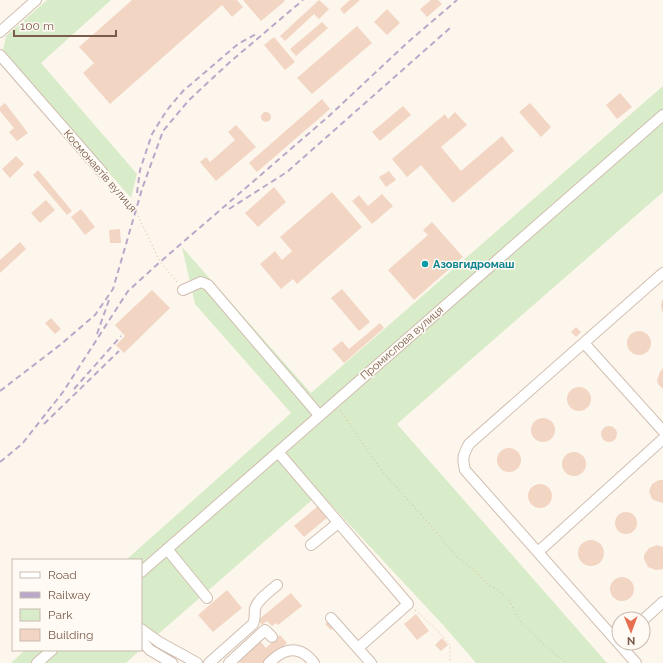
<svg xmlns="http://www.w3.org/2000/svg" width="663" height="663" font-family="Raleway,sans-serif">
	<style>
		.green { fill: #d8ecc9 }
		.building { fill: #f3d5c3 }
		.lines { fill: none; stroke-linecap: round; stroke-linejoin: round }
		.minor-casing { stroke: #d1beb0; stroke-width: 12 }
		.path { stroke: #d9b8a5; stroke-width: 1; stroke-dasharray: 1 3; stroke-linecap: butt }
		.minor { stroke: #fff; stroke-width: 10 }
		.rail { stroke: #b9a8c9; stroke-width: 2; stroke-dasharray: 6 4; stroke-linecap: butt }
		.culture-dot { fill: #0f9aa8; stroke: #fffaf3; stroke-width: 1.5 }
		.labels { text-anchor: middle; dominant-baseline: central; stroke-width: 3; stroke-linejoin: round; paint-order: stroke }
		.street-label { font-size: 11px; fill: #7a5c4d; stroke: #fffaf3 }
		.culture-label { font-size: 11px; font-weight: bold; fill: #0d838f; stroke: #fffaf3; text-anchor: start }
	</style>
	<rect width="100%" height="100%" fill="#fdf6ec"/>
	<!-- green -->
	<path class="green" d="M47,0H111L41,63L137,174L131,198L3,51L6,36Z
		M663,86V192L397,424L607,663H476L444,626L320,493L141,649V560H126L291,413L195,304L182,247L311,393Z
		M25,650H140L126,663H11Z"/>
	<!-- building -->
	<path class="building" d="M132,0H237L243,7L232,17L222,5L110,104L83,73L94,63L79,47Z
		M243,0H284L285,1L261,21Z
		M319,0L329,9L319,19L314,14L285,41L280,36Z
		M350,0H360L344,14L340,9Z
		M431,0H438L442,4L427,17L420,9Z
		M387,9L400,23L387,35L374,22Z
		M322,22L328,28L296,56L290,49Z
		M357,26L372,43L312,94L297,78Z
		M274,37L295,62L285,70L264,45Z
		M620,93L632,107L617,119L606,105Z
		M322,99L330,109L257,172L249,163Z
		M5,103L28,133L17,141L9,132L14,128L0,111V107Z
		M530,103L551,127L541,137L519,112Z
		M403,106L411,115L380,141L372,132Z
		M261 117a5 5 0 1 1 10 0a5 5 0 1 1-10 0Z
		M455,112L467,125L441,147L461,171L502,136L514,151L453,203L421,165L407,177L392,159L445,114L448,119Z
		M236,125L256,147L216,181L200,162L206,157L210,162L235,140L228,132Z
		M16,156L24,164L10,178L2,169Z
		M38,170L72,211L67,215L33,175Z
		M389,171L396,180L386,187L379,177Z
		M274,187L286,202L258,227L245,213Z
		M332,192L362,227L297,284L293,279L281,289L260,264L275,251L282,260L292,251L280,237Z
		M382,194L393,206L372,224L352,201L359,195L368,206Z
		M46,200L55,210L40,223L31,213Z
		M81,209L95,227L85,235L71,217Z
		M432,222L463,257L414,300L388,270L428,235L423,230Z
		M120,229L121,243H110L109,230Z
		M20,242L26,249L0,273V260Z
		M342,289L370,322L359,331L331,298Z
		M152,290L170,308L124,353L116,345L125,336L115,325Z
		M662,300H663V314L661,306Z
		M51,318L61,329L55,334L45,323Z
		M380,323L384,328L344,363L332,349L342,341L349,349Z
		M576,327L581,332L576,337L571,332Z
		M627 343a12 12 0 1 1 24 0a12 12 0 1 1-24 0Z
		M663,368V389L658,384L657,380L660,372Z
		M567 399a12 12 0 1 1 24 0a12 12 0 1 1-24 0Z
		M531 430a12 12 0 1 1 24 0a12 12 0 1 1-24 0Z
		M601 434a8 8 0 1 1 16 0a8 8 0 1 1-16 0Z
		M497 460a12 12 0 1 1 24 0a12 12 0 1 1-24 0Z
		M562 464a12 12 0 1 1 24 0a12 12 0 1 1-24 0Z
		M659,480H663V503L656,501L652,499L649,491L652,484Z
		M528 496a12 12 0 1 1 24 0a12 12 0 1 1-24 0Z
		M318,506L328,517L304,537L294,526Z
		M615 523a11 11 0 1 1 22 0a11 11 0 1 1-22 0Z
		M578 553a13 13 0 1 1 26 0a13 13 0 1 1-26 0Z
		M657,545L663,547V569L656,570L648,567L644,559V555L649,548Z
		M610 589a12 12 0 1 1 24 0a12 12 0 1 1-24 0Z
		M227,590L242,608L213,632L198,615Z
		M291,593L302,606L278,625L276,623L272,626L267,621L262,625L258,620Z
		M416,614L429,631L417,640L404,624Z
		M329,621L335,627L331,630L325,624Z
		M280,635L287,643L265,663H240L237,659L259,640L266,648Z
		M442,638L448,645L441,651L435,645Z"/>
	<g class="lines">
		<!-- minor casing -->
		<g class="minor-casing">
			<path id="minor" d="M0,32L36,0
				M0,55L102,172
				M183,290L201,282L208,285L319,415
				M584,343L663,431
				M278,452L408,604L358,648
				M311,545L338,523
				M167,549L207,598
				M538,552L663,439
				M141,572L663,115
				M331,618L371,663
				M643,620L663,602
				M141,629L159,642L197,663
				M141,640L150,650L172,663
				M37,663L52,650
				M209,663L253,624C256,617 254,614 255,609C257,600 270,591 277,585
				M229,663L265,630L272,637
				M269,663C285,647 300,645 314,663
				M636,663L465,470C462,458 463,455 469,444L663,273"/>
		</g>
		<!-- path -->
		<path class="path" d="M108,179L136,211L160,262L178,283
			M340,410L381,470L433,528L445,543L458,558L476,571L488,585L498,590L509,600L519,620L549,649L567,663
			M415,610L438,631L450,645V663"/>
		<!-- minor -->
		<use href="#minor" class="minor"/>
		<!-- rail -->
		<path class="rail" d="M137,193L140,170L152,134L167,110L183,91L238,44L258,33
			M229,209L287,172L450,28
			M97,334L109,300
			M74,389L121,336
			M0,391L60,345L95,315L113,289L142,189L163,131L189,100L230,62L303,0
			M44,424L119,351
			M0,462L22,444L63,392L128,291L160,262L329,116L407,43L457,0"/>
	</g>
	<!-- markers -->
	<circle class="culture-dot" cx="425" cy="264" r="4"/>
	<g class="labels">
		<!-- street labels -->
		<g class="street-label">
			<text transform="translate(100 171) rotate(49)">Космонавтів вулиця</text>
			<text transform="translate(402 343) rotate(-41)">Промислова вулиця</text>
		</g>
		<!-- culture labels -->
		<g class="culture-label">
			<text x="433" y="264">Азовгидромаш</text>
		</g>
	</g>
	<!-- legend -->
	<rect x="12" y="559" width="130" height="92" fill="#fffaf3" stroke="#cabbb1"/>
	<rect x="20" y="572" width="20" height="6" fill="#ffffff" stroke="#cabbb1"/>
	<text x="48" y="579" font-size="12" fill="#7a5c4d">Road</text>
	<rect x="20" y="592" width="20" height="6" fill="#b9a8c9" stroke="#cabbb1"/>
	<text x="48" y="599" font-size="12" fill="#7a5c4d">Railway</text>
	<rect x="20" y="609" width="20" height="12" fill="#d8ecc9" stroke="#cabbb1"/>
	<text x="48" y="619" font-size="12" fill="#7a5c4d">Park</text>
	<rect x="20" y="629" width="20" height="12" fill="#f3d5c3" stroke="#cabbb1"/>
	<text x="48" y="639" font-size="12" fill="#7a5c4d">Building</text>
	<!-- north arrow -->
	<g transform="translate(631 631) rotate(179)"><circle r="19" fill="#fffaf3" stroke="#cabbb1"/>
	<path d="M0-3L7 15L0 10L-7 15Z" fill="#e76f51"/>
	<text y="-6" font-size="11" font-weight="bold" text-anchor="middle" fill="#7a5c4d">N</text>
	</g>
	<!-- scale -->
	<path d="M14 30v6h102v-6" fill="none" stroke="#7a5c4d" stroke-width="2"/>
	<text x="20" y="30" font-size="12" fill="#7a5c4d" stroke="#fffaf3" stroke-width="3" paint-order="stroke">100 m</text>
</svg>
